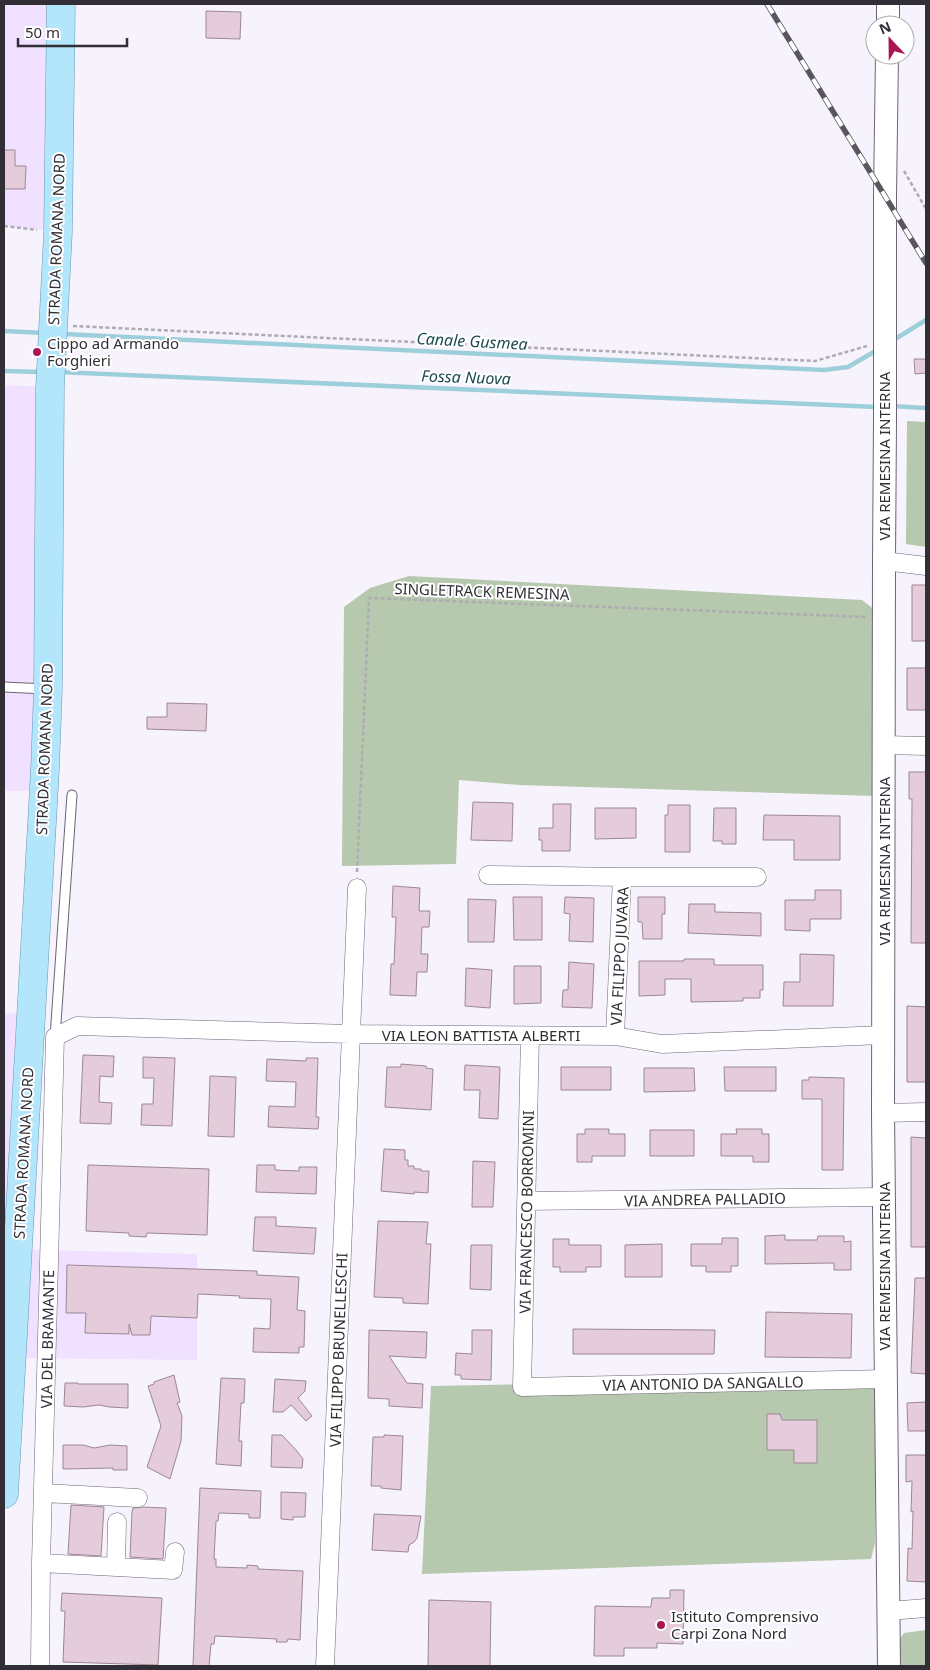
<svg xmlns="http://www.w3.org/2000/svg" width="930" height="1670" font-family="'Noto Sans',sans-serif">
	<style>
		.built { fill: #efe1ff }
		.green { fill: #b6c8ad }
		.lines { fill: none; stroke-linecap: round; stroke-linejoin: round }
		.stream { stroke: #9ccfd9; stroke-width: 4.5 }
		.building { fill: #e4ccda; stroke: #9d8794 }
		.service-casing { stroke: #6e6478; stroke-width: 11 }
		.minor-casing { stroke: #6e6478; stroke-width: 19 }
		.tertiary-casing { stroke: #6e6478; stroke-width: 24 }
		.primary-casing { stroke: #6599b4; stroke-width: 29 }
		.path { stroke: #afabb3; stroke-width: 2.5; stroke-dasharray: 4 2.5; stroke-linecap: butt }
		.service { stroke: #fff; stroke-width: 9 }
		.minor { stroke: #fff; stroke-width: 18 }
		.tertiary { stroke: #fff; stroke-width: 22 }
		.primary { stroke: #b3e5fb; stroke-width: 28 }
		.rail-casing { stroke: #5a565e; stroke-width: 5.5 }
		.rail { stroke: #fff; stroke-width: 4; stroke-dasharray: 11; stroke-linecap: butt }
		.poi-dot { fill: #a71753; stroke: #fff; stroke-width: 2 }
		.labels { text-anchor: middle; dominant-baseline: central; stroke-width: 4; stroke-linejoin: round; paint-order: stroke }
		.street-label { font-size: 15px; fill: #322e36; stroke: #fff }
		.poi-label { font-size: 15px; fill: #322e36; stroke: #fff; text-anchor: start }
		.water-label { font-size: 16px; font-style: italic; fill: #1c4a51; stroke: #fff }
	</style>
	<rect width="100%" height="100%" fill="#f7f3fc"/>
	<!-- built -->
	<path class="built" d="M4,4H54L48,230L4,226Z
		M4,385L45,387L37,791H4Z
		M4,1013L19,1014L12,1249L197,1254V1360L9,1358L4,1455Z"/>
	<!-- green -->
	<path class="green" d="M907,421L926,422V547L906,544Z
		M409,576L862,600L880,614L875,796L519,785L459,780L456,864L342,866L344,607L370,588Z
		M876,1378L875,1543L871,1559L422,1574L431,1386Z
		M926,1630V1666H897V1643L904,1633Z"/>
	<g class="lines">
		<!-- stream -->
		<path class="stream" d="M4,331L45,333
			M63,334L824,370L848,367L879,349
			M892,341L926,320
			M4,371L41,372
			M58,372L877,407
			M890,406L926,408"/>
	</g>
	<!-- building -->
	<path class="building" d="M206,11L241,12L240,39L206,38Z
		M4,150H15V166H26L25,189H4Z
		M914,359H926V373L915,374Z
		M912,585H926V641H912Z
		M907,668H926V710H907Z
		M167,703L207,704L206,731L147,729V717H167Z
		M909,772H926V943H911L912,799H909Z
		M473,802L513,803L512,841L471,840Z
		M553,804H571L570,851H542V840H539V828H553Z
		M668,805H690V852H665V815H668Z
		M595,808H636V838L595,839Z
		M714,808H736V844H722V841H713Z
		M764,815L840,816V860H794V840H763Z
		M393,886L420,888L419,911H430L429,927H422L421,954H428L427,972H417L416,996L390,995L391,964H394L396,917H392Z
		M815,890H841V919H810V931L785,930V900H815Z
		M513,897H542V940H514Z
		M565,897L594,898L593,942L569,941L570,914L564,913Z
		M638,897H665V914H662V939H643L642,922H638Z
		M468,899L496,900L494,942H468Z
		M689,904H715V912L761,913V936L688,933Z
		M800,954L834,955L833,1006H783L784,982H800Z
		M684,959H714V965H763V990H760V998H743V1001L691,1002V979H665V995L639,996V961H684Z
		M569,962L594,964L592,1008L562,1007L563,990H568Z
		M514,966H541V1003L514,1004Z
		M466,968L492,970L490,1008L465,1006Z
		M907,1006L926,1007V1082H907Z
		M83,1055L114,1056L113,1077L100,1076L99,1102L112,1103L111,1124L80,1123Z
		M143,1057L175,1058L172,1126L141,1125L142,1104H153L154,1078H143Z
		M306,1058H318L316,1117H319L318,1129L268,1127L269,1106L295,1107L296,1082L266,1081L267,1059L306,1061Z
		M401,1064L426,1066V1068L433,1069L431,1110L385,1107L387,1067H401Z
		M465,1065L500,1067L498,1119L479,1118L480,1090H464Z
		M561,1067H611V1090H561Z
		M724,1067H776V1091H725Z
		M644,1068H694L695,1091L644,1092Z
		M210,1076L236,1077L234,1137L208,1136Z
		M809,1077L844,1078L843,1170H822V1099H802V1080H809Z
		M585,1129H609V1134H625V1156H592V1162H577V1134H585Z
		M736,1129H762V1134H769V1162H753V1156H721V1134H737Z
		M650,1130H694V1156H650Z
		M911,1137L926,1138V1247H911Z
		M384,1149L405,1150V1160H408V1166H414V1169H421V1171H429L428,1193L414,1192V1194L381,1191Z
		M473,1161L495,1162L493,1207H472Z
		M88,1165L209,1169L207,1235L147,1233L146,1237L129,1236V1233L86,1231Z
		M257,1165H275V1170L299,1171V1167H317L316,1194L256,1192Z
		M255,1217H276V1226L316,1228L314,1254L253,1251Z
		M378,1221L428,1222L426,1244H431L428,1304L403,1303V1298L374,1297Z
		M785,1235V1240H817L818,1236H844V1242L851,1241V1270H834V1263L765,1264V1236Z
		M722,1238H738V1266H731V1272H706V1266H691V1244H722Z
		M553,1239H569V1245H601V1267H586V1272H560V1267H553Z
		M662,1244V1277H625V1245Z
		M471,1245H492L491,1290L470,1289Z
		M67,1265L257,1271V1275L299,1277L297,1310L305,1311L304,1347H299V1353L253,1352L254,1328L270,1329L271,1299L239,1298L240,1296L198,1294L197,1318L151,1316L150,1335H132L129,1324V1334L85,1333L86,1313H66Z
		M915,1278H926V1374L911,1373Z
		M766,1312L852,1314L851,1358L765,1357Z
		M573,1329L715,1330L714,1354H573Z
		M369,1330L427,1332L426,1358L389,1356L407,1383L423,1384L422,1408L389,1406V1399L368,1398Z
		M472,1330H492L491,1380L461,1379V1375H455L456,1353L472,1354Z
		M174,1375L180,1402L177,1403L182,1416L181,1441L170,1479L147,1467L161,1426L148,1386L154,1384V1382Z
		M221,1378L245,1379L244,1403H241L239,1441H242L241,1466L216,1464Z
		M275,1379L306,1381L305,1391L298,1398L312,1416L306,1421L291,1405L283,1412H273Z
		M65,1383H78V1384H128V1408L109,1407L99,1405L83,1407L64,1406Z
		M926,1402V1431H908L907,1403Z
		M767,1414H780L782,1420H817V1463H794V1450H767Z
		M272,1435H282L296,1450L303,1459L302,1468L271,1467Z
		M384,1435L403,1436L401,1490L381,1488V1486H371L373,1437H384Z
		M63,1445H83L94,1448L110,1445L127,1446V1470H113V1468L63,1469Z
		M906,1455H926V1582L907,1581L908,1548L912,1549L913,1511L911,1512L912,1481L906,1482Z
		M200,1488L261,1491L260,1518H249V1514L219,1513L218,1521H216L214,1559H216V1567L247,1568V1565L258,1566V1569L303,1571L300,1640L288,1639L287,1642H276L277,1639L215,1636L214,1644H211L209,1666H193Z
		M281,1492L306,1493L305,1517H293V1520L281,1519Z
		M71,1505L104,1507L101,1556L68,1554Z
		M143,1507L166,1508L163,1559L130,1557L132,1512L133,1508Z
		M374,1514L421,1516L417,1538L414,1542L409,1545L408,1552L372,1550Z
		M670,1590H684L683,1644L657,1643V1648H624V1656H594L595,1606L651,1607L652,1598H670Z
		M62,1593L162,1598L158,1665L63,1662L65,1611H61Z
		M429,1600L491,1602L490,1666H428Z"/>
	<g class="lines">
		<!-- service casing -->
		<g class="service-casing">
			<path id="service" d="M4,687L46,689
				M55,1037L72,795"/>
		</g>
		<!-- minor casing -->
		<g class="minor-casing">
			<path id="minor" d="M884,561L926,566
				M884,745L926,746
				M488,875L622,877H757
				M530,1036L522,1387L885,1379
				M615,1036L622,877
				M883,1113L926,1112
				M526,1201L883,1197
				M43,1493L138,1498
				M41,1563L173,1570L175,1552
				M116,1567L117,1522
				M889,1611L926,1608
				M40,1666L41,1563L55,1037L77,1026L350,1034L615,1036L662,1044L883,1035
				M325,1666L357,888"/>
		</g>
		<!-- tertiary casing -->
		<g class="tertiary-casing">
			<path id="tertiary" d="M888,25V4
				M887,55L885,195V421L884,561L883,1113L889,1666"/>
		</g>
		<!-- primary casing -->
		<g class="primary-casing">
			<path id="primary" d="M4,1494L45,769L48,689L50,388L58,232L61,4"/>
		</g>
		<!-- path -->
		<path class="path" d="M904,171L926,209
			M4,226L37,230
			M73,326L815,361L867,346
			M357,872L369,598L866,617"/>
		<!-- service -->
		<use href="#service" class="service"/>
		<!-- minor -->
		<use href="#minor" class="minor"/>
		<!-- tertiary -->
		<use href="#tertiary" class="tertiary"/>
		<!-- primary -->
		<use href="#primary" class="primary"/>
		<!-- rail casing -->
		<g class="rail-casing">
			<path id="rail" d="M767,4L926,263"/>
		</g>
		<!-- rail -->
		<use href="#rail" class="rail"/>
	</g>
	<!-- markers -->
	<g class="poi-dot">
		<circle cx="37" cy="352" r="5"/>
		<circle cx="661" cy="1625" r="5"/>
	</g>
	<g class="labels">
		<!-- street labels -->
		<g class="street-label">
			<text transform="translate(56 239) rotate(-88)">STRADA ROMANA NORD</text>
			<text transform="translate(884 456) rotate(-90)">VIA REMESINA INTERNA</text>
			<text transform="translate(482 591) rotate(2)">SINGLETRACK REMESINA</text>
			<text transform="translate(44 749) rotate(-88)">STRADA ROMANA NORD</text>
			<text transform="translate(884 861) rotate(-90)">VIA REMESINA INTERNA</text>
			<text transform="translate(619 956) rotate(-87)">VIA FILIPPO JUVARA</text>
			<text x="481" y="1035">VIA LEON BATTISTA ALBERTI</text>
			<text transform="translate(23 1153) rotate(-87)">STRADA ROMANA NORD</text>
			<text transform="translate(705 1199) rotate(-1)">VIA ANDREA PALLADIO</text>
			<text transform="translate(526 1212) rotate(-89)">VIA FRANCESCO BORROMINI</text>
			<text transform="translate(884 1266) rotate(-90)">VIA REMESINA INTERNA</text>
			<text transform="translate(47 1339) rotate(-89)">VIA DEL BRAMANTE</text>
			<text transform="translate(338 1350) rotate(-88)">VIA FILIPPO BRUNELLESCHI</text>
			<text transform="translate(703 1383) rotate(-1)">VIA ANTONIO DA SANGALLO</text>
		</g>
		<!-- poi labels -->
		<g class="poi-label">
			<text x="47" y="343">Cippo ad Armando<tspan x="47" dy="17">Forghieri</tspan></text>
			<text x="671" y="1616">Istituto Comprensivo<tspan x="671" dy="17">Carpi Zona Nord</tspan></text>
		</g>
		<!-- water labels -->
		<g class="water-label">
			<text transform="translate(472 341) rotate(3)">Canale Gusmea</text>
			<text transform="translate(466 377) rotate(2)">Fossa Nuova</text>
		</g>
	</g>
	<!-- border -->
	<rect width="930" height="1670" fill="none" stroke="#322e36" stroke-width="10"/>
	<!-- north arrow -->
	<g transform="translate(890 40) rotate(338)"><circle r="24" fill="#ffffff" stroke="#adabaf"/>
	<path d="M0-4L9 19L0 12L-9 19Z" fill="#a71753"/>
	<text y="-8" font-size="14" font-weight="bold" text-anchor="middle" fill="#322e36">N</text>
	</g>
	<!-- scale -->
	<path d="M18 38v8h109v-8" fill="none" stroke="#322e36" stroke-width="2.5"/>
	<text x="25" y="38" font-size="15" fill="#322e36" stroke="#ffffff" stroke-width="4" paint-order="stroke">50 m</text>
</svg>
